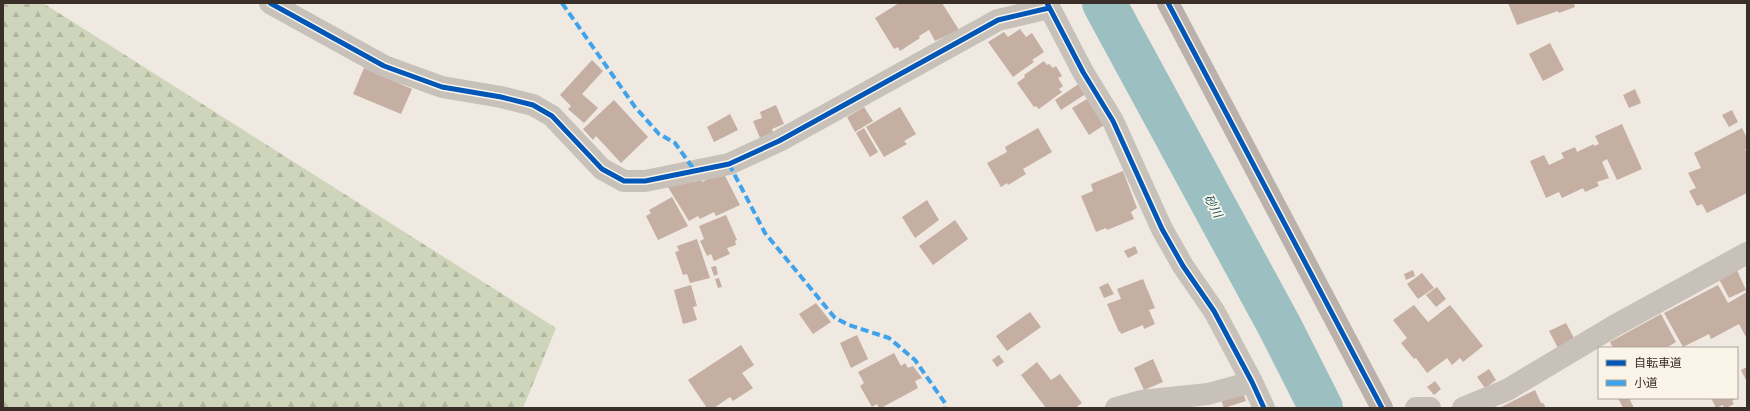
<svg xmlns="http://www.w3.org/2000/svg" width="1750" height="411" font-family="Helvetica,'Noto Sans JP',sans-serif">
	<style>
		.forest { fill: url(#forest-firs) }
		.lines { fill: none; stroke-linecap: round; stroke-linejoin: round }
		.river { stroke: #9cc0c2; stroke-width: 44 }
		.building { fill: #c5aea2 }
		.street { stroke: #c8c1ba; stroke-width: 22 }
		.secondary { stroke: #b9b1aa; stroke-width: 22 }
		.quiet { stroke: #3fa3eb; stroke-width: 4; stroke-dasharray: 8 4; stroke-linecap: butt }
		.cycleway-casing { stroke: #fbf4e9; stroke-width: 8 }
		.cycleway { stroke: #0057b8; stroke-width: 5 }
		.labels { text-anchor: middle; dominant-baseline: central; stroke-width: 3.5; stroke-linejoin: round; paint-order: stroke }
		.water-label { font-size: 12px; font-style: italic; fill: #195760; stroke: #fbf4e9 }
	</style>
	<defs>
		<pattern id="forest-firs" width="22" height="20" patternUnits="userSpaceOnUse"><rect width="22" height="20" fill="#cfd5ba"/><path d="M5 1l3.5 6h-7zM16 11l3.5 6h-7z" fill="#b2b7a0"/></pattern>
	</defs>
	<rect width="100%" height="100%" fill="#efe9e2"/>
	<!-- forest -->
	<path class="forest" d="M3,3H43L556,328L523,408H3Z"/>
	<g class="lines">
		<!-- river -->
		<path class="river" d="M1104,3L1280,327L1321,408"/>
	</g>
	<!-- building -->
	<path class="building" d="M899,3H942L959,30L935,41L929,30L919,36L920,38L900,51L898,47L894,49L875,18Z
		M1508,3H1574L1575,7L1559,13L1558,11L1517,25Z
		M1020,29L1026,37L1032,33L1044,52L1032,60L1034,62L1013,77L988,42L1004,32L1008,37Z
		M1550,43L1564,70L1543,81L1529,54Z
		M592,60L603,71L582,94L598,108L584,123L568,109L571,106L560,95Z
		M1044,61L1047,65L1049,64L1053,68L1056,66L1062,76L1058,78L1063,86L1059,89L1062,92L1039,109L1036,106L1034,107L1017,83L1025,77L1024,75Z
		M364,68L412,89L401,114L353,94Z
		M1080,83L1087,93L1061,110L1055,100Z
		M1635,89L1641,103L1629,108L1623,95Z
		M1087,99L1104,125L1089,135L1072,108Z
		M614,100L648,137L621,163L596,136L593,140L583,129Z
		M776,105L784,124L772,129L773,132L760,138L753,121L762,118L760,112Z
		M864,107L873,121L855,132L847,117Z
		M900,107L916,134L904,141L907,144L884,157L866,127Z
		M1732,110L1738,122L1729,127L1722,115Z
		M730,114L738,130L714,142L707,127Z
		M1622,124L1642,169L1617,180L1607,159L1602,162L1609,178L1597,182L1599,186L1585,192L1583,188L1562,198L1559,192L1546,198L1530,161L1544,155L1549,165L1564,158L1561,153L1575,147L1577,152L1594,144V146L1599,144L1595,136Z
		M864,128L878,152L870,157L856,133Z
		M1038,128L1052,152L1023,169L1026,174L1008,185L1007,183L1001,187L987,163L1007,152L1005,147Z
		M1742,128L1747,138V149H1745L1747,153V193L1707,213L1702,204L1697,206L1689,191L1696,188L1688,173L1701,168L1694,153Z
		M1123,171L1137,208L1131,212L1134,219L1107,230L1106,228L1096,232L1081,196L1093,191L1091,184Z
		M723,172L740,205L716,216L714,212L700,219L698,216L689,221L666,184L700,178L702,182Z
		M672,197L688,226L658,240L646,216L651,213L649,210Z
		M927,200L939,220L915,238L902,217Z
		M726,215L737,240L735,241L736,245L727,248L730,254L714,261L711,254L707,256L700,241L704,239L699,226Z
		M955,220L968,239L933,265L919,246Z
		M697,239L710,278L690,283L687,274L683,275L675,252L679,251L677,246Z
		M1135,246L1138,253L1128,258L1124,251Z
		M716,266L718,274L714,276L711,267Z
		M1736,268L1746,290L1729,298L1718,277Z
		M1413,270L1415,276L1406,280L1404,274Z
		M1422,273L1434,288L1418,299L1407,284Z
		M719,278L722,287L718,288L715,279Z
		M1143,279L1155,308L1149,310L1155,324L1144,329L1143,325L1121,334L1120,331L1119,332L1107,304L1121,299L1117,289Z
		M1108,283L1114,294L1104,298L1099,287Z
		M691,285L697,306L693,307L697,320L683,324L674,290Z
		M1718,285L1728,303L1747,292V339L1739,324L1711,339L1709,334L1683,347L1664,313Z
		M1437,287L1446,299L1436,307L1426,295Z
		M816,303L831,322L813,334L799,314Z
		M1414,305L1428,322L1450,305L1483,346L1463,362L1460,358L1452,365L1447,358L1427,373L1416,358L1414,359L1401,343L1407,338L1393,320Z
		M1030,312L1041,327L1007,351L996,336Z
		M1661,314L1676,342L1666,348H1613L1610,342Z
		M1566,323L1575,340L1558,348L1549,331Z
		M857,335L868,359L851,368L840,343Z
		M741,345L754,365L742,373L753,388L733,401L730,397L714,408H707L688,380Z
		M894,353L901,366L905,363L908,368L913,366L922,378L915,381L918,388L881,408H879L877,404L872,407L860,386L864,383L858,372Z
		M999,355L1004,362L997,367L992,360Z
		M1153,359L1163,382L1144,390L1134,368Z
		M1037,362L1051,380L1060,374L1082,403L1075,408H1046L1021,375Z
		M1747,367V382L1741,370Z
		M1489,369L1496,380L1485,388L1477,377Z
		M1435,381L1441,389L1434,395L1427,387Z
		M1242,390L1246,401L1224,408L1220,397Z
		M1535,390L1541,403H1543L1546,408H1499Z
		M1618,398H1629L1634,408H1623Z
		M1711,398H1737L1732,401L1734,404L1726,408H1724L1723,405L1716,408Z"/>
	<g class="lines">
		<!-- street -->
		<path class="street" d="M270,3L384,66L442,87L501,97L533,105L552,116L602,169L624,181H645L729,164L779,141L998,20L1049,8
			M1047,3L1083,72L1113,121L1162,229L1183,266L1214,311L1252,382L1264,408
			M1116,408L1141,401L1208,394L1252,382
			M1416,408H1430
			M1463,408L1507,390L1614,326L1747,253"/>
		<!-- secondary -->
		<path class="secondary" d="M1168,3L1382,408"/>
		<!-- quiet -->
		<path class="quiet" d="M562,3L635,107L659,134L675,143L695,171
			M729,164L765,233L835,318L849,325L889,338L915,360L945,403V408"/>
		<!-- cycleway casing -->
		<g class="cycleway-casing">
			<path id="cycleway" d="M270,3L384,66L442,87L501,97L533,105L552,116L602,169L624,181H645L729,164L779,141L998,20L1049,8
				M1047,3L1083,72L1113,121L1162,229L1183,266L1214,311L1252,382L1264,408
				M1168,3L1382,408"/>
		</g>
		<!-- cycleway -->
		<use href="#cycleway" class="cycleway"/>
	</g>
	<g class="labels">
		<!-- water labels -->
		<g class="water-label">
			<text transform="translate(1213 206) rotate(62)">砂川</text>
		</g>
	</g>
	<!-- border -->
	<rect width="1750" height="411" fill="none" stroke="#3a2f28" stroke-width="8"/>
	<!-- legend -->
	<rect x="1598" y="347" width="140" height="52" fill="#fbf4e9" stroke="#aea59c"/>
	<rect x="1606" y="360" width="20" height="6" fill="#0057b8" stroke="#aea59c"/>
	<text x="1634" y="367" font-size="12" fill="#3a2f28">自転車道</text>
	<rect x="1606" y="380" width="20" height="6" fill="#3fa3eb" stroke="#aea59c"/>
	<text x="1634" y="387" font-size="12" fill="#3a2f28">小道</text>
</svg>
